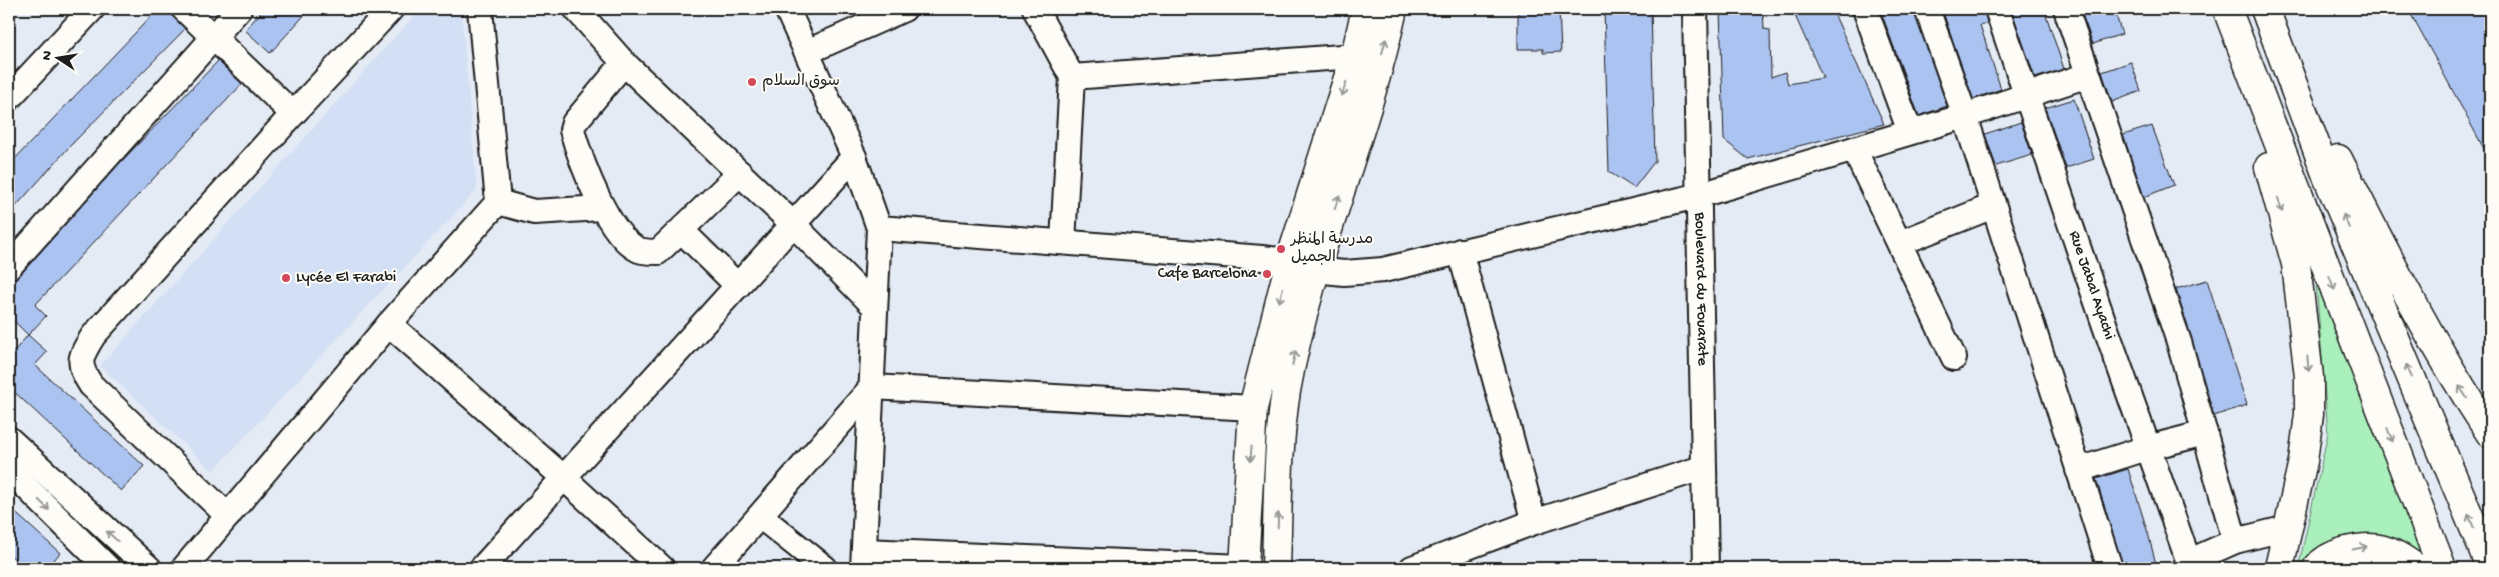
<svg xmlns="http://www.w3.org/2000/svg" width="2499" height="577" font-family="'Gochi Hand','Playpen Sans Arabic',sans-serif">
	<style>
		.built { fill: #d3dff4 }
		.green { fill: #aaf0bc; stroke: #63866c }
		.building { fill: #abc3f1; stroke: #1c1c1c }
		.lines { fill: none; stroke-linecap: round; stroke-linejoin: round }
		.minor-casing { stroke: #1c1c1c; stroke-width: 28 }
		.major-casing { stroke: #1c1c1c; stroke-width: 31 }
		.highway-casing { stroke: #1c1c1c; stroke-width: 31 }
		.minor { stroke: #fdfcf7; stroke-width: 24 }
		.major { stroke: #fdfcf7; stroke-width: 28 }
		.highway { stroke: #fdfcf7; stroke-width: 28 }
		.oneway { stroke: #989794 }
		.poi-dot { fill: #d1495b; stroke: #fdfcf7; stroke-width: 2 }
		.labels { text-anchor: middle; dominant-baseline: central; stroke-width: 4; stroke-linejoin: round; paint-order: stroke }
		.poi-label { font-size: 16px; fill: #1c1c1c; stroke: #fdfcf7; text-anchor: start }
		.street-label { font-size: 16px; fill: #1c1c1c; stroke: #fdfcf7 }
	</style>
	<rect width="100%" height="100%" fill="#e4ebf5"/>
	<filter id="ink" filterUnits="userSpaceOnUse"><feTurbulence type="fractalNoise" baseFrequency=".02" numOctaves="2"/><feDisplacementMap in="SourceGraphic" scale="10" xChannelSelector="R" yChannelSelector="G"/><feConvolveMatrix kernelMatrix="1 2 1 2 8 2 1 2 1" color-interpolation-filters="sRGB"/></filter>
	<g filter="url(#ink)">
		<!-- built -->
		<path class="built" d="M420,9H461L477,190L213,471L100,366Z"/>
		<!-- green -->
		<path class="green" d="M2315,271L2427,568H2300V560L2328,433Z"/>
		<!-- building -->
		<path class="building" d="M158,9H165L185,29L70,146L9,214V165Z
			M264,9H310L270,53L245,30Z
			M1518,9H1559L1561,52L1543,53V49H1518Z
			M1604,9H1651L1655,161L1634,188L1609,172Z
			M1720,9H1763L1764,29L1770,30L1771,77L1785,72L1788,84L1823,78L1792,9H1832L1884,124L1748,159L1724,140Z
			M1880,9H1914L1947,106L1919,116Z
			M1942,9H1984L1987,23L1980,25L2001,89L1973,99Z
			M2011,9H2044L2064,69L2035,78Z
			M2080,9H2114L2122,34L2093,44Z
			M2408,9H2490V160L2448,82Z
			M218,61L242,84L35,305L46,316L28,335L9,316V282L19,276L116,167Z
			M2131,62L2141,91L2112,102L2102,72Z
			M2074,99L2094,159L2066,168L2045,108Z
			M2021,122L2032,155L1996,166L1985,134Z
			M2152,126L2174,185L2144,197L2123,135Z
			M2207,280L2247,405L2214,416L2176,289Z
			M28,335L47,352L35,365L144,466L121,491L9,387V357Z
			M2128,469L2148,533L2157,568H2123L2096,479Z
			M9,507L60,553L47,568H25L9,554Z"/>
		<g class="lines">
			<!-- minor casing -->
			<g class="minor-casing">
				<g id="minor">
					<path d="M184,9L293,114L93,336C80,357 76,363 91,385L228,516"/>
					<path d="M576,9L624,63L793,224L875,307"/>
					<path d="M787,9L854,157L879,228L863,568"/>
					<path d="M1035,9L1072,77L1063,242"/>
					<path id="s1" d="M1695,9L1706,568"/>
					<path d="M1865,9L1910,132"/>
					<path d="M1927,9L1965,116L2110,568"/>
					<path id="s2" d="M1997,9L2105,326L2191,568"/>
					<path d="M2066,9L2179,342L2235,541"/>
					<path d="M807,52L904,9"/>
					<path d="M624,63L574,123L572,130C581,162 608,236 639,250C645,252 652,252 658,252L740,173"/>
					<path d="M1072,77L1355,56"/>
					<path d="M9,98L92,9"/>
					<path d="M293,114L391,9"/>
					<path d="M1854,149L1954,358"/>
					<path d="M498,202L534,212L602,208"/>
					<path d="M879,228L1262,258L1290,261L1315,270L1344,273L1383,270L1697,196L1965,116L2088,75"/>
					<path d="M682,231L738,286"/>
					<path d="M1900,243L1993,206"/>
					<path d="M1460,251L1534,522"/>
					<path d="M9,267L239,9"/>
					<path d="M389,324L564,478L662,568"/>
					<path d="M9,439L149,568"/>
					<path d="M9,470L108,568"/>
					<path d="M2078,470L2147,448L2205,433"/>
					<path d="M760,516L825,568"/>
					<path d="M864,551L1244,567"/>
					<path d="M2188,562L2235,541L2287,528"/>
					<path d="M184,568L389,324L498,202L480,9"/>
					<path d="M482,568L854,157"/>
					<path d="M714,568L872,387L1253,408"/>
					<path d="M1412,568L1534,522L1702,468"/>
				</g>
			</g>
			<!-- major casing -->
			<g class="major-casing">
				<path id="major" d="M1244,568L1253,408L1290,261L1355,56L1366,9
					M1276,568C1278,511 1277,446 1286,391C1309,260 1365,138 1393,9"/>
			</g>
			<!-- highway casing -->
			<g class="highway-casing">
				<path id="highway" d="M2227,9L2442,568
					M2265,9L2327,176L2490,566
					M2338,159C2386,255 2431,343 2490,433
					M2269,167L2296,264L2309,377V414L2303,461L2279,568
					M2317,568C2323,560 2333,555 2343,552C2377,543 2389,549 2416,568"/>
			</g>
			<!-- minor -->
			<use href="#minor" class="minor"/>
			<!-- major -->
			<use href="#major" class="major"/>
			<!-- highway -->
			<use href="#highway" class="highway"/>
		</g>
		<!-- one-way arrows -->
		<defs><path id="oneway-shaft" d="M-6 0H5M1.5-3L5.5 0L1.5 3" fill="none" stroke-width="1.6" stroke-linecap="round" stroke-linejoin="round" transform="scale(1.25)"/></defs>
		<g class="oneway">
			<use href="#oneway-shaft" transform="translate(1384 46) rotate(-75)"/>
			<use href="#oneway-shaft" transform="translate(1344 89) rotate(108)"/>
			<use href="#oneway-shaft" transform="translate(1337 202) rotate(-72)"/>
			<use href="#oneway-shaft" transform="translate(2280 205) rotate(74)"/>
			<use href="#oneway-shaft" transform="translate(2346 221) rotate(-113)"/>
			<use href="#oneway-shaft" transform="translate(2332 283) rotate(69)"/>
			<use href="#oneway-shaft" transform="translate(1281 295) rotate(104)"/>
			<use href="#oneway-shaft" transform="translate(1294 358) rotate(-77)"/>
			<use href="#oneway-shaft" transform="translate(2308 364) rotate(85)"/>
			<use href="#oneway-shaft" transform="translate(2409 371) rotate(-113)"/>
			<use href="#oneway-shaft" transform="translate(2463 392) rotate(-123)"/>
			<use href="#oneway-shaft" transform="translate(2390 435) rotate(69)"/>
			<use href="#oneway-shaft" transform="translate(1251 454) rotate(93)"/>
			<use href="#oneway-shaft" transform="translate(44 505) rotate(45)"/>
			<use href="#oneway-shaft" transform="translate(1278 520) rotate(-88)"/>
			<use href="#oneway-shaft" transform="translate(2471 521) rotate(-113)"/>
			<use href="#oneway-shaft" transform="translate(112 536) rotate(-138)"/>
			<use href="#oneway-shaft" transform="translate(2360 548) rotate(-12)"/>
		</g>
	</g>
	<!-- markers -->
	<g class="poi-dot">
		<circle cx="752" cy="82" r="5"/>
		<circle cx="1281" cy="249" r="5"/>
		<circle cx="1267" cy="274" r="5"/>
		<circle cx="286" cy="278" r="5"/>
	</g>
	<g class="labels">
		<!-- poi labels -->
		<g class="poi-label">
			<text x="762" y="82">سوق السلام</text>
			<text x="1291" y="240">مدرسة المنظر<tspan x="1291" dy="18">الجميل</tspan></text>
			<text x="1257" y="274" text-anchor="end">Cafe Barcelona</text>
			<text x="296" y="278">Lycée El Farabi</text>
		</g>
		<!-- street labels -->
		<g class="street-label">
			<text stroke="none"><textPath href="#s2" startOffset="292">Rue Jabal Ayachi</textPath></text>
			<text stroke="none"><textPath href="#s1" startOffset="280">Boulevard du Fouarate</textPath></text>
		</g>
	</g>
	<!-- margin -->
	<rect width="2499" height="577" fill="none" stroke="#fdfcf7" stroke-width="30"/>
	<rect x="15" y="15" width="2469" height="547" fill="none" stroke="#1c1c1c" stroke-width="2" filter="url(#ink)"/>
	<!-- north arrow -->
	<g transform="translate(58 58) rotate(282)" stroke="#fdfcf7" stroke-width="4" paint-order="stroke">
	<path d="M0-4L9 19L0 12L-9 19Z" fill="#1c1c1c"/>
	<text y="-8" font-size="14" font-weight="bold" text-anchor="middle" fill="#1c1c1c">N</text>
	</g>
</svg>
